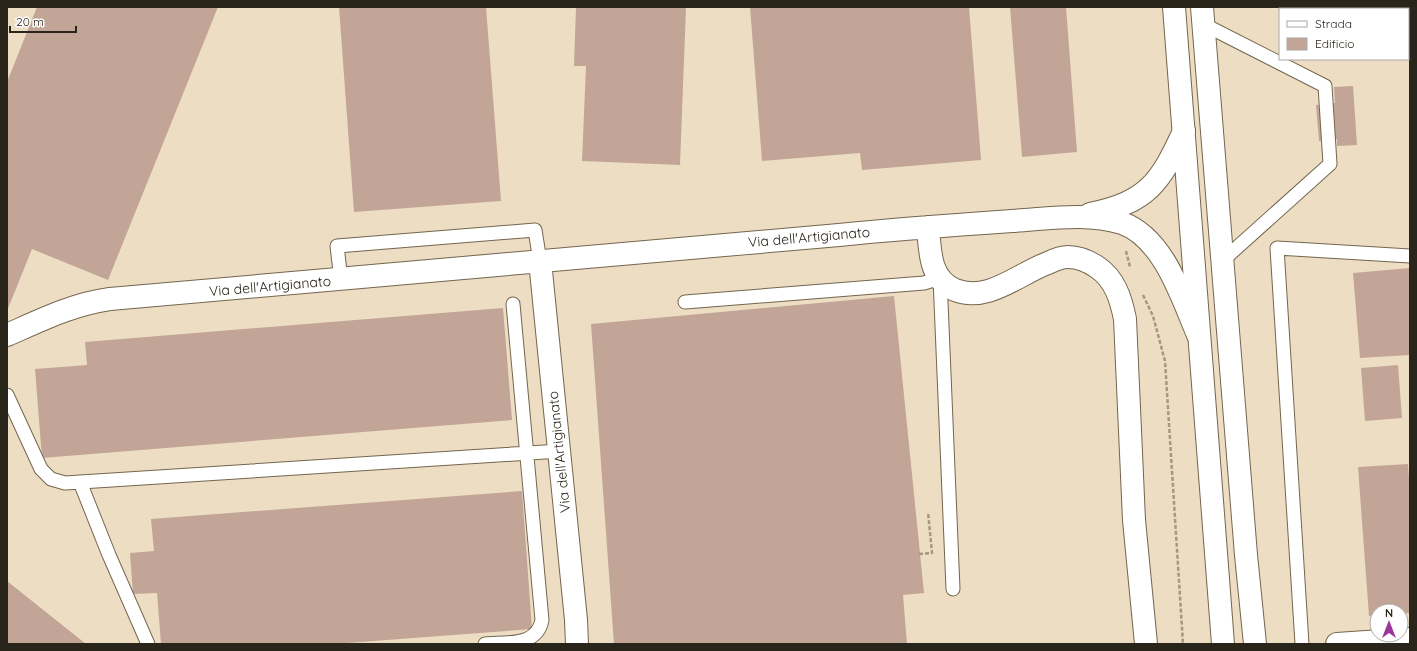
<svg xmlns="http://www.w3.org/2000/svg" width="1417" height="651" font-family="Quicksand,sans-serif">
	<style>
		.building { fill: #c2a597 }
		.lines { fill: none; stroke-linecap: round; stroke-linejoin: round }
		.lane-casing { stroke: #73664e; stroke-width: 15 }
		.street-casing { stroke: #73664e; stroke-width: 24 }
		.secondary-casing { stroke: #73664e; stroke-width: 24 }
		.path { stroke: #a39883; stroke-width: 2.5; stroke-dasharray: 4 2; stroke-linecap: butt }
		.lane { stroke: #fff; stroke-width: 13 }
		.street { stroke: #fff; stroke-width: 22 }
		.secondary { stroke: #fff; stroke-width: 22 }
		.labels { text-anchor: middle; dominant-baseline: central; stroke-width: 3.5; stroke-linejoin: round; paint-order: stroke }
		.street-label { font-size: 14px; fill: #2a251b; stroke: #fff }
	</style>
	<rect width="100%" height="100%" fill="#eddec3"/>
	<!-- building -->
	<path class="building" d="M37,7H218L108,280L32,249L7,311V82Z
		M339,7H486L501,201L354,212Z
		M576,7H686L680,165L582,161L586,66H574Z
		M750,7H969L981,160L862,170L860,153L762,161Z
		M1010,7H1066L1077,152L1022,157Z
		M1370,7H1410V11L1408,9H1370Z
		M1353,86L1357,145L1337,146V139L1319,141L1316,105L1335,103L1334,87Z
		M1410,268V355L1360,358L1353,273Z
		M894,296L924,593L903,595L907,644H614L591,324Z
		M503,308L512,420L42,458L35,369L87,365L85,342Z
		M1398,365L1402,418L1365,421L1361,368Z
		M1408,464L1410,491V613L1401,614V611H1377V615L1369,616L1358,467Z
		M522,491L532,629L334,644H161L157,593L133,594L130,553L154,551L151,519Z
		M7,581L86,644H7Z"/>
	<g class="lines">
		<!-- lane casing -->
		<g class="lane-casing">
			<path id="lane" d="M1203,24L1325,86L1330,164L1222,261
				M341,280L337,246L535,230L540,261
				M685,302L924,283L940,278L953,589
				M7,395L41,469L51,479L65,483L560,451
				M80,482L109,555L148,644
				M485,644C506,642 537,647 542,620L513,304
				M1302,644L1277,248L1410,256"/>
		</g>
		<!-- street casing -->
		<g class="street-casing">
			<path id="street" d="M1090,214C1148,202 1160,183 1184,131
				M928,227C930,250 929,279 955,290C988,303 1018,274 1048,263C1054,260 1062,257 1068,257C1079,257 1088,261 1097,267C1115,279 1121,299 1125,319L1134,520L1146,644
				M540,261L576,620L577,644
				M7,335C41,320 73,304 110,299C353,278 596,256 839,235C896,229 954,225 1012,221C1047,219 1087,212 1122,223C1164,238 1182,298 1198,335
				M1337,644L1410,639"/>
		</g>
		<!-- secondary casing -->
		<g class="secondary-casing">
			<path id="secondary" d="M1174,7L1223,644
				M1202,7L1246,555L1255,644"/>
		</g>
		<!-- path -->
		<path class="path" d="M1126,251L1130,267
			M1143,295L1153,316L1165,361L1183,644
			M919,554L932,553L928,512"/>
		<!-- lane -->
		<use href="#lane" class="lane"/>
		<!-- street -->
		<use href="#street" class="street"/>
		<!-- secondary -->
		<use href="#secondary" class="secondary"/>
	</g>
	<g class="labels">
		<!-- street labels -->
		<g class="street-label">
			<text transform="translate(809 237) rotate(-5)">Via dell'Artigianato</text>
			<text transform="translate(270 286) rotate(-5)">Via dell'Artigianato</text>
			<text transform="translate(559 452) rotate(-96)">Via dell'Artigianato</text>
		</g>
	</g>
	<!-- border -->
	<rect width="1417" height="651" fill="none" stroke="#2a251b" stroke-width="16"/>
	<!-- legend -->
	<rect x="1279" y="8" width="130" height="52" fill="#ffffff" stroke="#aaa8a4"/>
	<rect x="1287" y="21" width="20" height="6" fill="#ffffff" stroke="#aaa8a4"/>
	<text x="1315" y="28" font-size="12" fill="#2a251b">Strada</text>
	<rect x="1287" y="38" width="20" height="12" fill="#c2a597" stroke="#aaa8a4"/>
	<text x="1315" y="48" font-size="12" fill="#2a251b">Edificio</text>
	<!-- north arrow -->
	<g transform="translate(1389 623)"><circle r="19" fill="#ffffff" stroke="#aaa8a4"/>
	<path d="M0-3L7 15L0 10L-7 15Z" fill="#99359b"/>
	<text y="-6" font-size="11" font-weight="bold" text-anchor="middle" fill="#2a251b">N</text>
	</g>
	<!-- scale -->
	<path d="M10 26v6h66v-6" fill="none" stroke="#2a251b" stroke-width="2"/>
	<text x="16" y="26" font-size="12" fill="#2a251b" stroke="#ffffff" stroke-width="3" paint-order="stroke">20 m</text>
</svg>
